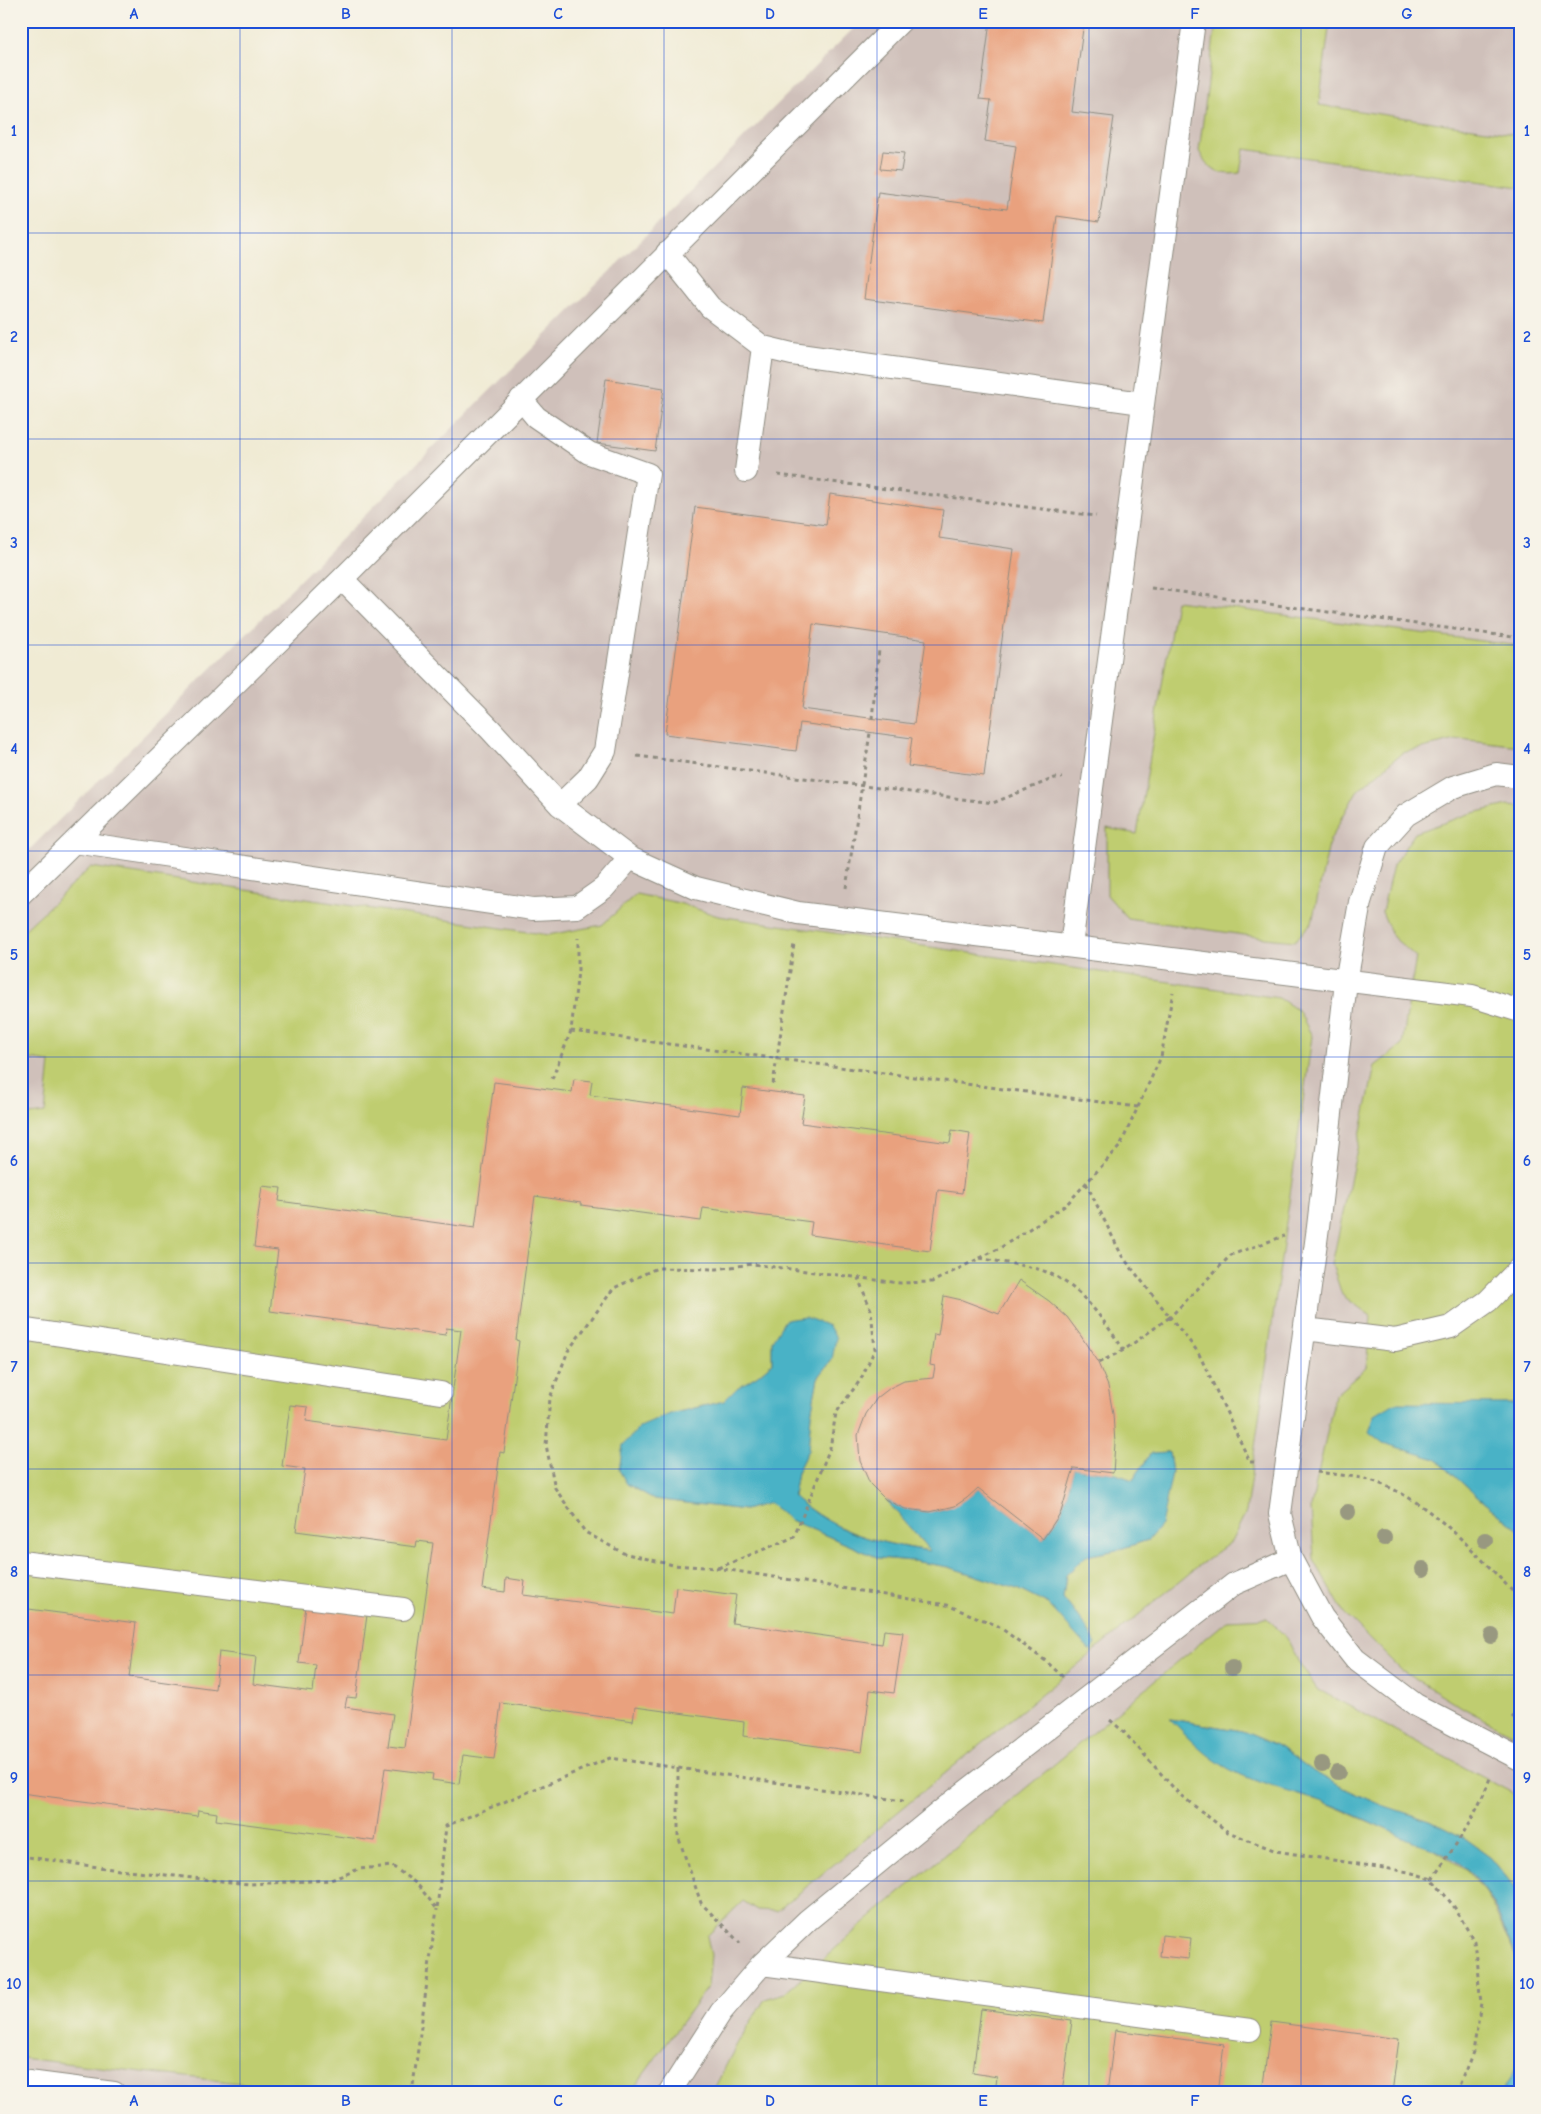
<svg xmlns="http://www.w3.org/2000/svg" width="1541" height="2114" font-family="'Comic Neue',sans-serif">
	<style>
		.industrial { fill: #cfc0ba }
		.green { fill: #bfcd6f; stroke: #757c4d; fill-rule: evenodd }
		.water { fill: #48b2c6; stroke: #3a6e78 }
		.building { fill: #e9a17e; fill-rule: evenodd }
		.lines { fill: none; stroke-linecap: round; stroke-linejoin: round }
		.lane-casing { stroke: #8e8b80; stroke-width: 24 }
		.path { stroke: #8e8b80; stroke-width: 3; stroke-dasharray: 4 4; stroke-linecap: butt }
		.lane { stroke: #fff; stroke-width: 22 }
		.tree { fill: #989880 }
		.grid { fill: none; stroke: #1d4ed8; stroke-width: 1; stroke-opacity: 0.55 }
		.neatline { fill: none; stroke: #1d4ed8; stroke-width: 2 }
		.grid-label { font-size: 16px; text-anchor: middle; font-weight: bold; fill: #1d4ed8 }
	</style>
	<rect width="100%" height="100%" fill="#f7f3e8"/>
	<filter id="ink" filterUnits="userSpaceOnUse"><feTurbulence type="fractalNoise" baseFrequency=".02" numOctaves="2"/><feDisplacementMap in="SourceGraphic" scale="10" xChannelSelector="R" yChannelSelector="G"/><feConvolveMatrix kernelMatrix="1 2 1 2 8 2 1 2 1" color-interpolation-filters="sRGB"/></filter>
	<filter id="wash" filterUnits="userSpaceOnUse"><feTurbulence type="fractalNoise" baseFrequency=".0096" numOctaves="4" result="noise"/><feDisplacementMap in="SourceGraphic" scale="20" xChannelSelector="R" yChannelSelector="G"/><feGaussianBlur stdDeviation="1.12" result="paint"/><feColorMatrix in="noise" values="0 0 0 0 0 0 0 0 0 0 0 0 0 0 0 0 0 1.4 0 .05"/><feComposite in="paint" operator="in"/></filter>
	<g filter="url(#wash)">
		<rect width="100%" height="100%" fill="#f0ebd4"/>
		<!-- industrial -->
		<path class="industrial" d="M861,21H1520V2093H21V858Z"/>
		<!-- green -->
		<path class="green" d="M1216,21H1330L1319,105L1520,135V187L1244,149L1240,173C1219,176 1209,171 1199,151Z
			M1176,601L1520,646V746L1460,739L1402,753L1357,791L1330,840L1312,922L1295,941L1265,938L1127,918L1107,895V828L1137,834Z
			M1508,805L1520,806V1404H1502L1411,1450L1436,1459L1482,1501L1520,1531V1738L1465,1709L1400,1669L1344,1613L1314,1560L1311,1507L1335,1395L1366,1368L1371,1316L1342,1295L1332,1264L1375,1066L1402,1045L1416,957L1393,937L1382,912L1393,865L1415,833L1469,814Z
			M91,867L548,935L602,925L636,894L679,903L718,916L1279,998L1299,1011L1312,1036L1246,1512L1231,1542L1197,1567L777,1911L757,1910L743,1901L707,1936L711,1955L708,1986L630,2093H326L21,2058V1116L45,1113L50,1062L21,1058V933ZM772,1341L832,1360L818,1378L811,1414L808,1450L797,1472L793,1496C837,1534 875,1542 930,1551L887,1501C922,1518 950,1515 978,1488L1043,1539L1061,1512L1074,1468L1113,1473L1133,1480L1151,1453L1169,1452L1172,1473L1148,1540L1117,1550L1086,1556L1066,1575L1063,1598L1086,1627L1096,1644L1069,1626L1049,1605L1017,1589L949,1567L913,1561L879,1558L790,1520L769,1502L745,1510L654,1499L627,1484L670,1414L724,1401L737,1388L758,1375L772,1363Z
			M1267,1618L1287,1638L1298,1661L1317,1689L1520,1797V1894L1491,1858L1462,1837L1430,1821L1381,1805L1343,1788L1309,1769L1277,1745L1243,1731L1171,1719L1319,1800L1432,1849L1467,1870L1485,1892L1503,1927L1520,1967V2053L1516,2068L1502,2093H712L737,2044L765,1999L785,1993L873,1915L1228,1620Z"/>
		<!-- water -->
		<path class="water" d="M805,1317L829,1326L836,1338L832,1360L818,1378L811,1414L808,1450L797,1472L793,1496C836,1533 876,1543 930,1551L886,1500C921,1517 949,1516 978,1488L1043,1539L1061,1512L1074,1468L1113,1473L1133,1480L1151,1453L1169,1452L1172,1473L1161,1525L1148,1540L1117,1550L1086,1556L1066,1575L1063,1598L1086,1627L1096,1644L1091,1652L1049,1605L1017,1589L949,1567L913,1561L879,1558L790,1520L769,1503L745,1510L654,1499L627,1484L619,1470L623,1445L640,1427L670,1414L724,1401L737,1388L758,1375L772,1363V1341L785,1320Z
			M1395,1403L1520,1404V1531L1482,1501L1436,1459L1383,1443L1369,1432L1375,1415Z
			M1170,1719L1243,1731L1277,1745L1309,1769L1343,1788L1382,1805L1430,1821L1462,1837L1491,1858L1520,1894V1968C1508,1935 1494,1897 1469,1871C1454,1856 1420,1844 1401,1836C1373,1824 1346,1809 1317,1800C1288,1790 1258,1784 1231,1770C1207,1758 1189,1737 1170,1719Z
			M1520,2053V2093H1502L1516,2068Z"/>
		<g id="blocks">
			<!-- building -->
			<path class="building" d="M990,21H1084L1072,112L1114,117L1099,222L1057,216L1043,323L864,299L878,192L1007,209L1016,146L985,141L991,100L980,99Z
				M883,151L904,153L901,171L880,169Z
				M606,379L664,388L655,451L597,443Z
				M830,494L943,510L939,538L1014,549L984,776L908,766L912,738L800,723L796,751L665,734L695,507L826,525ZM813,624L926,640L914,724L802,709Z
				M574,1079L592,1081L590,1095L740,1115L743,1088L805,1096L801,1123L950,1143L952,1130L970,1133L962,1193L938,1190L930,1251L810,1235L812,1222L703,1208L701,1221L581,1205V1203L535,1196L516,1340L519,1341L504,1453L500,1452L482,1589L505,1592L506,1578L525,1581L523,1595L673,1614L676,1587L736,1595L732,1623L882,1644L884,1630L903,1632L894,1693L870,1690L862,1752L743,1736L744,1722L635,1707L633,1721L501,1703L494,1759L463,1755L459,1784L432,1780L433,1774L385,1768L375,1841L216,1820L217,1813L198,1810L197,1816L21,1793V1608L136,1623L129,1677L215,1689L219,1652L256,1657L253,1684L313,1692L316,1665L299,1663L306,1606L367,1615L356,1698L347,1697L345,1707L393,1714L388,1746L405,1748L433,1543L417,1541L416,1547L296,1531L305,1469L282,1466L290,1405L308,1407L306,1421L446,1440L461,1330L446,1328L445,1335L270,1311L278,1250L254,1247L262,1186L281,1188L279,1201L475,1228L494,1082L572,1092Z
				M1019,1280L1049,1301L1067,1317L1081,1336L1098,1363L1108,1386L1113,1414L1115,1443L1113,1473L1074,1468L1061,1512L1043,1539L978,1488L967,1498L955,1506L930,1512L905,1509L886,1500L870,1484L860,1461L858,1435L866,1414L877,1398L890,1388L904,1381L933,1378L935,1366L930,1365L934,1334L938,1335L944,1296L962,1300L999,1314Z
				M1162,1935L1191,1938L1189,1959L1160,1956Z
				M981,2009L1072,2021L1062,2093H995L997,2077L973,2073Z
				M1271,2022L1399,2039L1392,2093H1262Z
				M1115,2030L1224,2045L1218,2093H1107Z"/>
		</g>
	</g>
	<g filter="url(#ink)">
		<use href="#blocks" fill-opacity="0" stroke="#8e8b80" stroke-width="1"/>
		<g class="lines">
			<!-- lane casing -->
			<g class="lane-casing">
				<path id="lane" d="M667,253L710,307L763,347L792,354L1142,403
					M521,399L536,417L589,453L648,474L605,751L588,778L560,805
					M746,471L763,347
					M342,579L490,729L560,805L630,858L696,888L798,913L1472,996L1520,1011
					M1520,777L1496,774L1453,787L1406,815L1377,847L1360,902L1346,982L1318,1227L1280,1514L1291,1559L1322,1617L1355,1659L1416,1705L1520,1759
					M74,842L533,909L577,907L604,888L630,858
					M21,894L342,579L901,21
					M1071,946L1194,21
					M21,1329L441,1393
					M1305,1329L1395,1340L1451,1327L1488,1301L1520,1268
					M21,1562L403,1609
					M762,1964L1250,2030
					M21,2081L114,2093
					M669,2093L721,2012L762,1964L808,1920L946,1807L1234,1584L1291,1559"/>
			</g>
			<!-- path -->
			<path class="path" d="M778,475L1096,516
				M1151,588L1520,638
				M872,719L879,649
				M637,756L993,803L1055,778H1062
				M846,888L870,733
				M571,1031L1138,1107
				M552,1079L571,1031L578,971V938
				M773,1084L794,944
				M1086,1183L1122,1256L1170,1317L1124,1350L1098,1363
				M980,1258C998,1262 1016,1264 1034,1268C1076,1278 1101,1317 1124,1350
				M1254,1462H1250L1198,1352L1170,1317L1231,1255L1284,1236
				M1317,1472C1337,1475 1362,1476 1381,1484C1434,1504 1481,1559 1520,1599
				M718,1568L794,1537L830,1448L836,1413L861,1379L875,1349L871,1310L858,1278
				M1063,1677L1047,1662L998,1626L947,1605L717,1568L673,1565L623,1553L585,1532L555,1488L546,1445L550,1398L568,1351L614,1288L657,1268L717,1269L752,1264L900,1283L932,1282L1000,1248L1066,1205L1120,1146L1161,1057L1173,992
				M1512,1718L1520,1709
				M1110,1720L1124,1732L1179,1794L1228,1832L1276,1851L1409,1872L1432,1879L1455,1908L1474,1941L1481,2003L1473,2052L1456,2093
				M678,1768V1836L701,1903L740,1943
				M21,1856L119,1870L249,1884L331,1880L359,1869L392,1866L417,1884L437,1909L446,1826L610,1758L903,1801
				M1432,1879C1455,1847 1477,1815 1490,1778
				M412,2093L437,1909"/>
			<!-- lane -->
			<use href="#lane" class="lane"/>
		</g>
		<!-- trees -->
		<g class="tree">
			<circle cx="1348" cy="1512" r="8"/>
			<circle cx="1384" cy="1538" r="8"/>
			<circle cx="1485" cy="1540" r="8"/>
			<circle cx="1423" cy="1569" r="8"/>
			<circle cx="1492" cy="1636" r="8"/>
			<circle cx="1232" cy="1668" r="8"/>
			<circle cx="1322" cy="1764" r="8"/>
			<circle cx="1338" cy="1772" r="8"/>
		</g>
	</g>
	<!-- grid -->
	<path class="grid" d="M240,21V2093M452,21V2093M664,21V2093M877,21V2093M1089,21V2093M1301,21V2093M21,233H1520M21,439H1520M21,645H1520M21,851H1520M21,1057H1520M21,1263H1520M21,1469H1520M21,1675H1520M21,1881H1520"/>
	<!-- margin -->
	<rect width="1541" height="2114" fill="none" stroke="#f7f3e8" stroke-width="55"/>
	<rect x="28" y="28" width="1486" height="2058" class="neatline"/>
	<g class="grid-label">
		<text x="134" y="19">A</text>
		<text x="346" y="19">B</text>
		<text x="558" y="19">C</text>
		<text x="770" y="19">D</text>
		<text x="983" y="19">E</text>
		<text x="1195" y="19">F</text>
		<text x="1407" y="19">G</text>
		<text x="14" y="136">1</text>
		<text x="1527" y="136">1</text>
		<text x="14" y="342">2</text>
		<text x="1527" y="342">2</text>
		<text x="14" y="548">3</text>
		<text x="1527" y="548">3</text>
		<text x="14" y="754">4</text>
		<text x="1527" y="754">4</text>
		<text x="14" y="960">5</text>
		<text x="1527" y="960">5</text>
		<text x="14" y="1166">6</text>
		<text x="1527" y="1166">6</text>
		<text x="14" y="1372">7</text>
		<text x="1527" y="1372">7</text>
		<text x="14" y="1577">8</text>
		<text x="1527" y="1577">8</text>
		<text x="14" y="1783">9</text>
		<text x="1527" y="1783">9</text>
		<text x="14" y="1989">10</text>
		<text x="1527" y="1989">10</text>
		<text x="134" y="2106">A</text>
		<text x="346" y="2106">B</text>
		<text x="558" y="2106">C</text>
		<text x="770" y="2106">D</text>
		<text x="983" y="2106">E</text>
		<text x="1195" y="2106">F</text>
		<text x="1407" y="2106">G</text>
	</g>
</svg>
